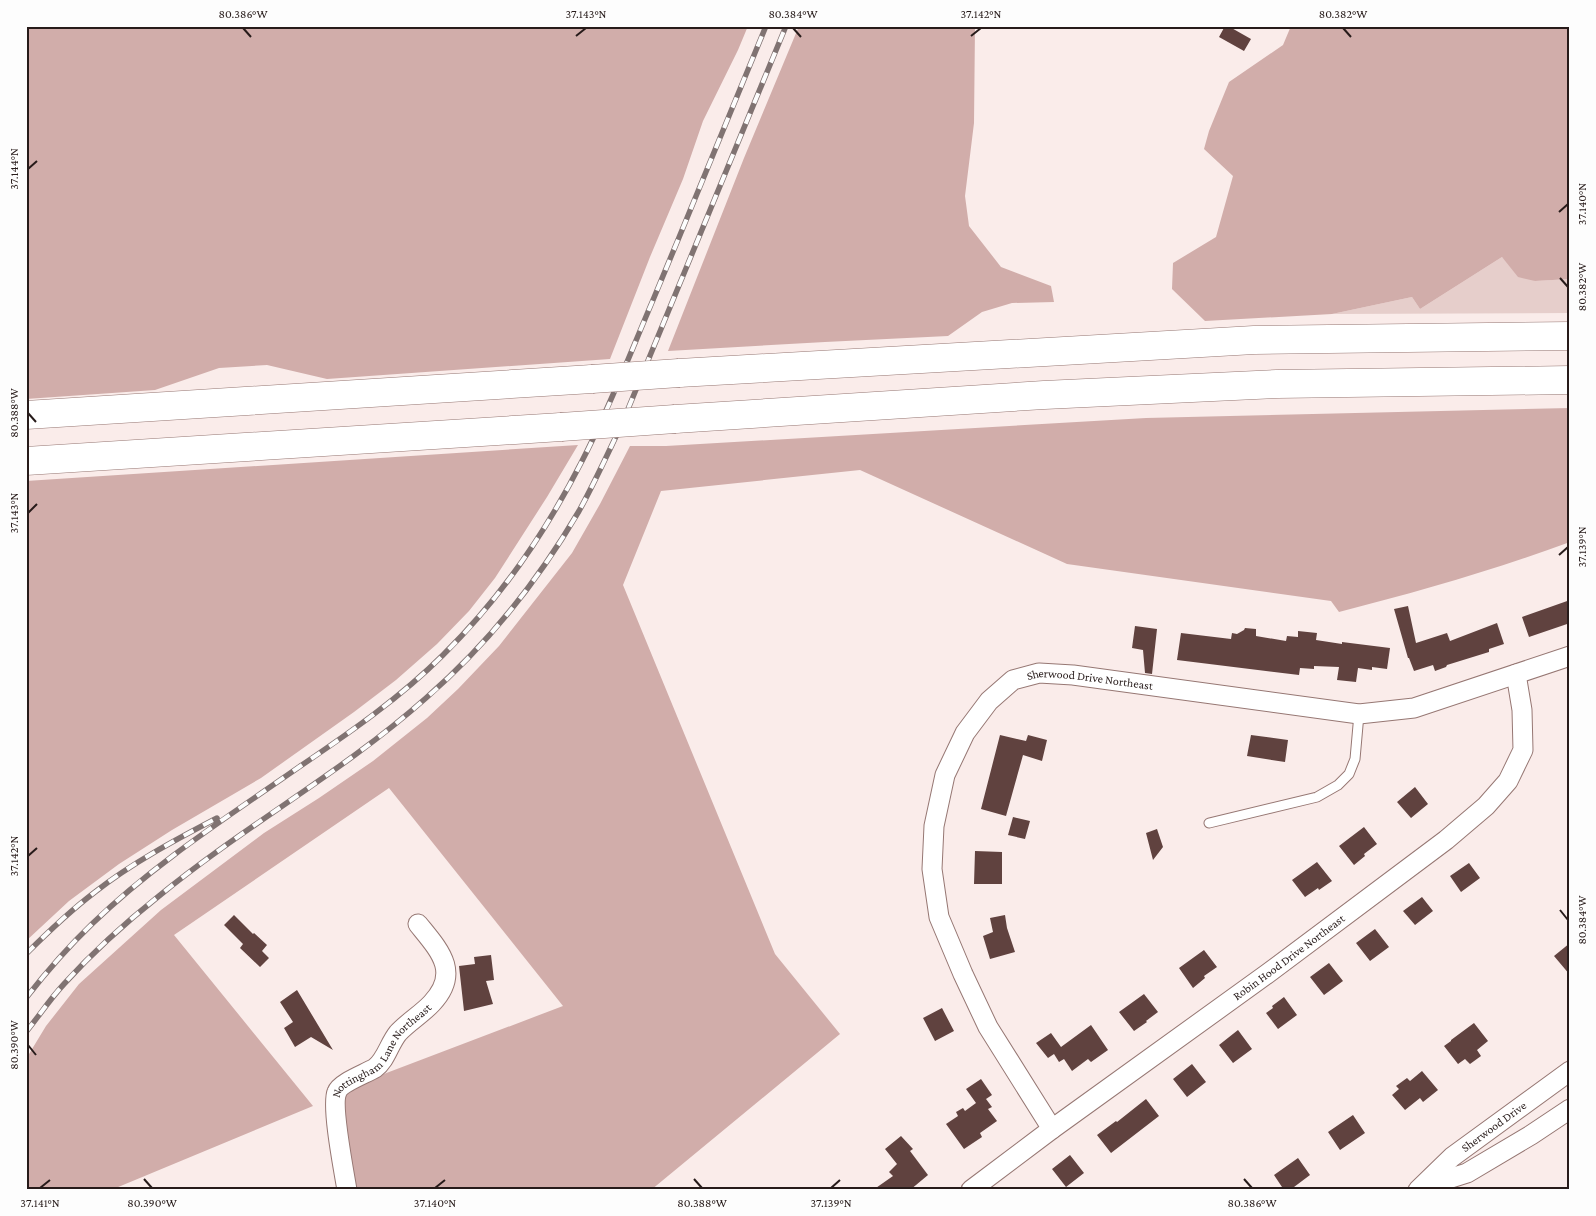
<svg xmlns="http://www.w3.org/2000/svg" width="1596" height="1216" font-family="'Crimson Pro',serif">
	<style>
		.green { fill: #e6cecb }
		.forest { fill: #d1adaa }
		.building { fill: #60423f }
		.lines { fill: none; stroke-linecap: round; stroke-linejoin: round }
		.lane-casing { stroke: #967773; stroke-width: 11 }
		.street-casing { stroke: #967773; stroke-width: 21 }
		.highway-casing { stroke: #967773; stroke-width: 29 }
		.lane { stroke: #fff; stroke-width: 9 }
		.street { stroke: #fff; stroke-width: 19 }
		.highway { stroke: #fff; stroke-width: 28 }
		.rail-casing { stroke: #807372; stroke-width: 5.5 }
		.rail { stroke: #fdfdfd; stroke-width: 4; stroke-dasharray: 11; stroke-linecap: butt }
		.highway-bridge-casing { stroke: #967773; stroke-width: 29; stroke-linecap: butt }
		.highway-bridge { stroke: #fff; stroke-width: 28 }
		.ticks { fill: none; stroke: #271b1a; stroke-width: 2 }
		.labels { text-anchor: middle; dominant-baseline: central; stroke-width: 5; stroke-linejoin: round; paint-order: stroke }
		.street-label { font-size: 12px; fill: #271b1a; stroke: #fdfdfd }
		.neatline { fill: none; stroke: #271b1a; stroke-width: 2 }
		.ticks-label { font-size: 12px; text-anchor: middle; fill: #271b1a }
	</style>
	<rect width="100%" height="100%" fill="#faecea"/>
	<!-- green -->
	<path class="green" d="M1502,257L1535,281L1570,279V313L1332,314L1412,297L1420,309Z"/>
	<!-- forest -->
	<path class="forest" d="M26,26H748L738,50L703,121L683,179L650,257L610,359L327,379L267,365L219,368L155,390L26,399Z
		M799,26H975L974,123L965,196L969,226L1001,267L1051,286L1054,302L1012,303L982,312L948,336L825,342L668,351L744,158Z
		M1291,26H1570V279L1535,281L1518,277L1502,257L1420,309L1412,297L1332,314L1205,321L1172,289L1173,263L1216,237L1233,176L1204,149L1209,131L1229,82L1283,45Z
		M1570,408V542C1494,570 1417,592 1339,612L1331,601L1067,564L860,470L661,491L623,585L775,954L840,1034L651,1190H356L341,1102L347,1088L563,1006L389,788L174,935L313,1106L111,1190H26V1059L46,1026L79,984L161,910L264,833L319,798L373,761L427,718L458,689L499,646L572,553L600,504L630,446H666L1146,418Z
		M578,445L547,497L495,578L469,611L437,644L396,680L354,712L261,778L172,830L119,864L69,901L26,941V481Z"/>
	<!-- building -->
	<path class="building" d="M1225,26H1228L1251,39L1244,51L1219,37Z
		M1570,600V623L1529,637L1522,617Z
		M1408,606L1416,643L1447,633L1450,641L1497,623L1504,644L1489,649V652L1447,665L1446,667L1435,671L1433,665L1414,671L1409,658H1408L1394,609Z
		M1135,626L1157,629L1152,674L1145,673L1143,650L1132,648Z
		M1245,628L1256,629V636L1286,641L1287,636L1298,637V631L1317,633L1316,640L1342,644V642L1390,648L1387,669L1372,667V670L1358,668L1356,682L1337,680L1339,667L1314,666V669L1300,668L1299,675L1177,660L1181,633L1231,639L1232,633L1237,634L1244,630Z
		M1000,735L1026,741L1028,735L1047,740L1042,761L1023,755L1006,816L981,809Z
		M1251,735L1288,740L1285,762L1247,756Z
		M1415,787L1428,804L1411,818L1397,802Z
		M1013,817L1030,821L1025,839L1008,835Z
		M1364,827L1377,844L1364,854L1365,856L1354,865L1339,846Z
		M1157,829L1163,847L1153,860L1146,833Z
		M975,851L1002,852V884H974Z
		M1317,862L1332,881L1319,890L1318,888L1305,897L1292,880Z
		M1469,863L1480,878L1461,892L1450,876Z
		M1422,897L1433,911L1415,925L1403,911Z
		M234,915L253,934L254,933L267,945L262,951L269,958L260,967L240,948L243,944L224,925Z
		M1005,915L1007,928L1015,952L990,959L983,936L993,932L990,918Z
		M1375,929L1389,947L1370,961L1356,943Z
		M1570,943V975L1554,956Z
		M1204,950L1217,967L1204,976L1205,978L1193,988L1179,968Z
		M491,955L494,980L486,981L493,1004L464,1011L459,966L475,964L474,957Z
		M1329,963L1343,981L1324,995L1310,977Z
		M297,990L333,1050L311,1037L295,1047L284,1028L293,1022L280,1002Z
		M1144,994L1158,1012L1146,1021L1147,1022L1134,1031L1119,1012Z
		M1284,997L1297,1015L1278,1029L1266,1013L1273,1008L1272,1006Z
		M942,1008L954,1031L935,1041L923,1018Z
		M1474,1023L1488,1041L1477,1050L1481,1056L1470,1064L1465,1059L1458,1064L1444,1046L1451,1041V1040Z
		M1091,1025L1108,1050L1091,1062L1088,1059L1072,1071L1064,1059L1059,1062L1054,1054L1048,1058L1036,1043L1051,1033L1061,1047Z
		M1238,1030L1252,1049L1233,1063L1219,1045Z
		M1192,1064L1206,1082L1187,1097L1173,1079Z
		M1422,1071L1438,1090L1423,1102L1420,1098L1405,1110L1392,1095L1399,1089L1396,1086L1407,1078L1410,1081Z
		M981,1079L992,1095L986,1099L992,1107L988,1109L997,1121L980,1133L982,1137L964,1149L946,1124L958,1116L956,1112L963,1108L965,1111L976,1103L966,1089Z
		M1146,1099L1159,1116L1111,1153L1097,1135L1116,1121L1117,1122Z
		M1353,1115L1365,1133L1340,1150L1328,1132Z
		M901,1136L913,1149L910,1151L928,1175L910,1190H873L893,1176L889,1172L897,1164L885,1149Z
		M1070,1155L1084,1173L1066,1187L1052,1169Z
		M1298,1158L1310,1175L1290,1190H1284L1274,1175Z"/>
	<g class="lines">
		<!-- lane casing -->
		<g class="lane-casing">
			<path id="lane" d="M1209,823L1317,797L1338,785L1349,774L1355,759L1359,714"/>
		</g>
		<!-- street casing -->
		<g class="street-casing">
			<g id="street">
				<path id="s1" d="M1052,1129L988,1027L963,974L939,917L932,869L934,826L945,775L965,733L989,701L1013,680L1039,673L1073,675L1359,714L1414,708L1570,656"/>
				<path d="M1426,1186L1467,1173L1531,1135L1570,1109"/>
				<path id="s2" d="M347,1190C344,1172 331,1105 337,1092C340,1083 365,1074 375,1068C386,1060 389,1044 398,1033C408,1022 422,1014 432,1003C461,972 439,950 418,924"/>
				<path id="s3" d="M971,1190L1052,1129L1267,974L1446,840L1486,806L1508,781L1523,750L1522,710L1516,674"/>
				<path id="s4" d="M1418,1190L1452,1157L1570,1071"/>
			</g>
		</g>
		<!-- highway casing -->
		<g class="highway-casing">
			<path id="highway" d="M679,373L1254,340L1570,336
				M26,415L592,379
				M675,419L1044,395L1277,384L1570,380
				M26,461L561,427"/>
		</g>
		<!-- lane -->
		<use href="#lane" class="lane"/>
		<!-- street -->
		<use href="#street" class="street"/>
		<!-- highway -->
		<use href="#highway" class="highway"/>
		<!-- rail casing -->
		<g class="rail-casing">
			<path id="rail" d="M26,954C48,932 70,911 95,892C132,863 175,840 217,818
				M26,998C47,971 69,946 93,923C155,863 229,816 299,767C349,733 400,698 443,655C500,599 546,532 582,461C609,409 630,354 653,300C691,209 728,118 766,26
				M26,1032C39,1016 50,999 64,984C93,952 125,923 159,896C244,826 343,772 426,698C487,645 538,581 579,511C594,484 607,455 621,426L786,26"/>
		</g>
		<!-- rail -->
		<use href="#rail" class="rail"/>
		<!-- highway-bridge casing -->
		<g class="highway-bridge-casing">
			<path id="highway-bridge" d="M592,379L679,373
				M561,427L675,419"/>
		</g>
		<!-- highway-bridge -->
		<use href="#highway-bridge" class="highway-bridge"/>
	</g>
	<!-- ticks -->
	<path class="ticks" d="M243,28L251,37M793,28L801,37M1343,28L1351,37M576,36L586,28M971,36L981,28M28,169L37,161M1559,212L1568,204M1560,278L1568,287M28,413L36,422M28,513L37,504M1559,555L1568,547M28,856L37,848M1560,910L1568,920M28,1045L36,1055M144,1179L152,1188M694,1179L702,1188M1244,1179L1252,1188M40,1188L50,1180M435,1188L445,1180M831,1188L840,1180"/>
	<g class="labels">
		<!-- street labels -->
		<g class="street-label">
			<text stroke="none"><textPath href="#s1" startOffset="581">Sherwood Drive Northeast</textPath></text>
			<text stroke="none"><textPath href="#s3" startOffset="394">Robin Hood Drive Northeast</textPath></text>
			<text stroke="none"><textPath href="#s2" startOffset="161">Nottingham Lane Northeast</textPath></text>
			<text stroke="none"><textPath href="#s4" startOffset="99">Sherwood Drive</textPath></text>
		</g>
	</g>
	<!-- border -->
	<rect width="1596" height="1216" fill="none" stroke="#fdfdfd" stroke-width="55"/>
	<rect x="28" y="28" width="1540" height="1160" class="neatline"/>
	<g class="ticks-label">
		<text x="243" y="18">80.386°W</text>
		<text x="586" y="18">37.143°N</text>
		<text x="793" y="18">80.384°W</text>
		<text x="981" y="18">37.142°N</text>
		<text x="1343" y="18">80.382°W</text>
		<text transform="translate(14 169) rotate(-90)" y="4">37.144°N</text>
		<text transform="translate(1582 204) rotate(-90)" y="4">37.140°N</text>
		<text transform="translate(1582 287) rotate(-90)" y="4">80.382°W</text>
		<text transform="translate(14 413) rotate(-90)" y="4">80.388°W</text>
		<text transform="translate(14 513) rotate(-90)" y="4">37.143°N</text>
		<text transform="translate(1582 547) rotate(-90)" y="4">37.139°N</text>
		<text transform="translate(14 856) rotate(-90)" y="4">37.142°N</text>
		<text transform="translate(1582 920) rotate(-90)" y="4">80.384°W</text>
		<text transform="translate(14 1045) rotate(-90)" y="4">80.390°W</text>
		<text x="40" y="1207">37.141°N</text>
		<text x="152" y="1207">80.390°W</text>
		<text x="435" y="1207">37.140°N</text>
		<text x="702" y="1207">80.388°W</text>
		<text x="831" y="1207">37.139°N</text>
		<text x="1252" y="1207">80.386°W</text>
	</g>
</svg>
